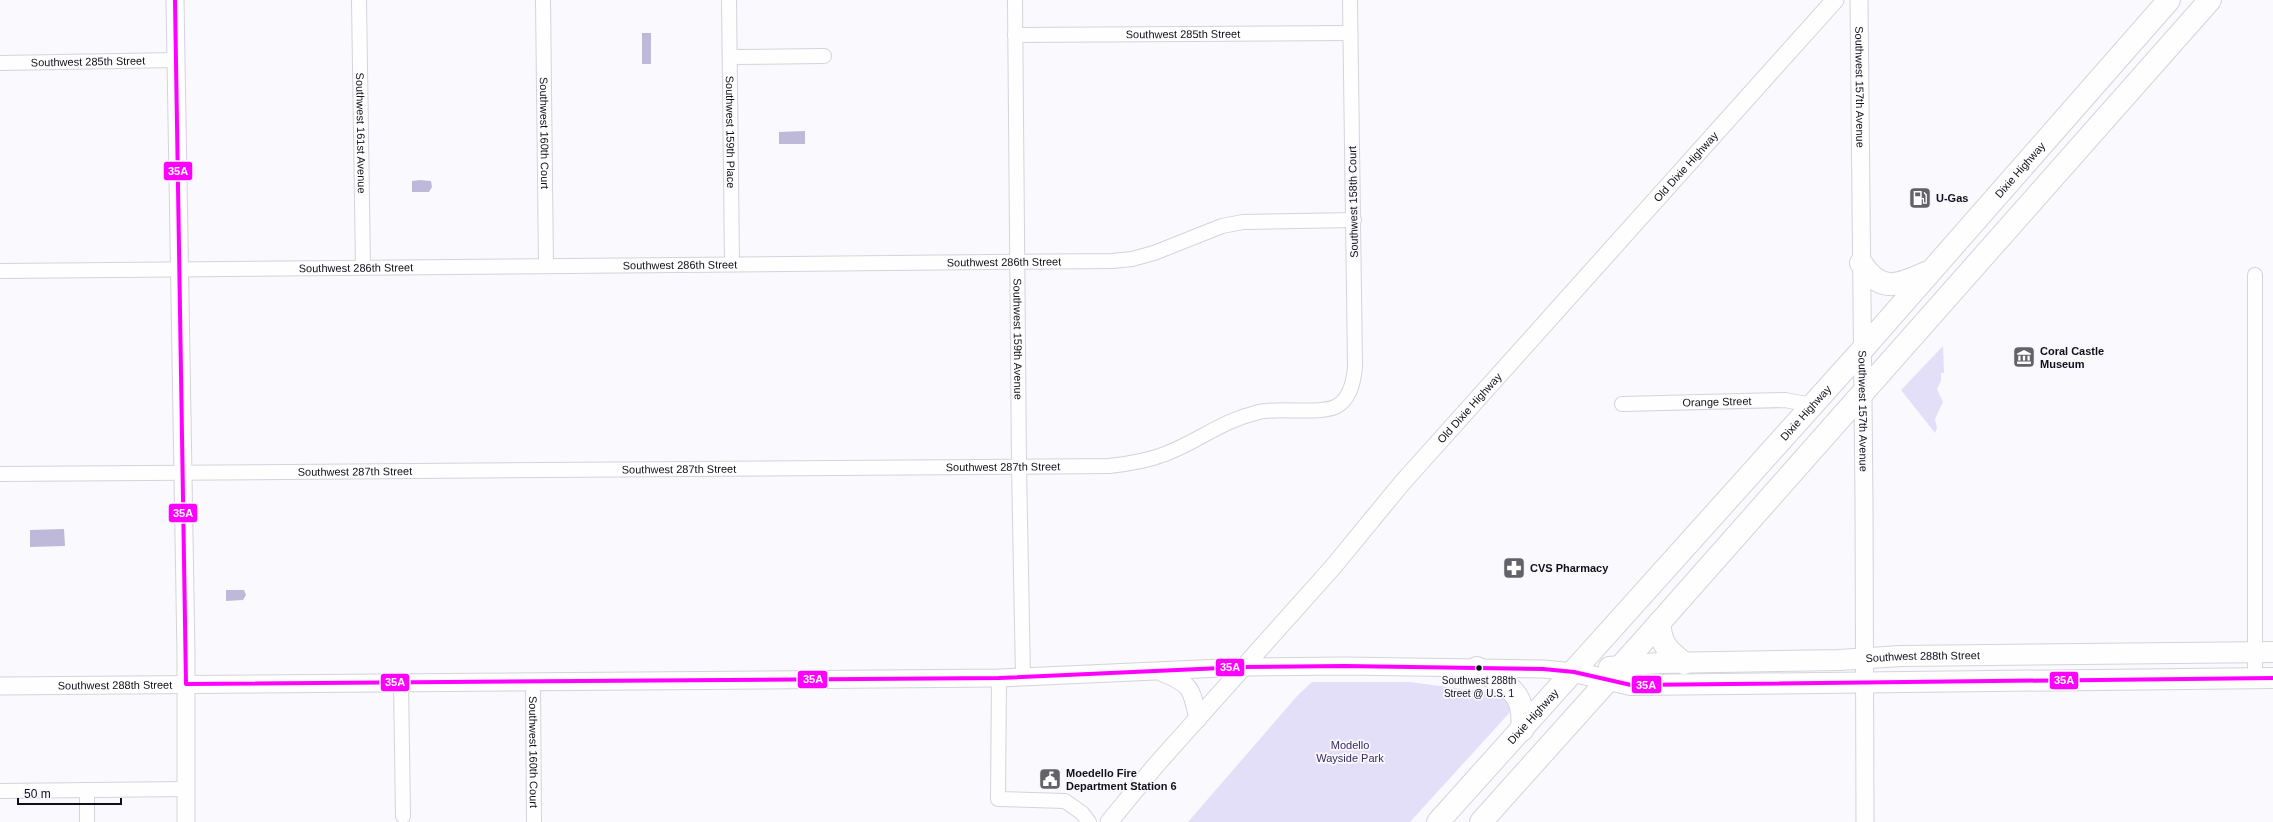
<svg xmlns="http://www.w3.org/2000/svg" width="2273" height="822" font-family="Arial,sans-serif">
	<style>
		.green { fill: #e3dff9 }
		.water { fill: #beb9d9 }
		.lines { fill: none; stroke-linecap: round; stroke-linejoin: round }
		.minor-casing { stroke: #d5d3db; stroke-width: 16 }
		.tertiary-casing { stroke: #d5d3db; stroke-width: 19 }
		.secondary-casing { stroke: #d5d3db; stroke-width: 22 }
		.trunk-casing { stroke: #d5d3db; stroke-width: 24 }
		.minor { stroke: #fefeff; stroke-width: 14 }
		.tertiary { stroke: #fefeff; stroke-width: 17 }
		.secondary { stroke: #fefeff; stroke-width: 20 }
		.trunk { stroke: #fefeff; stroke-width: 22 }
		.bus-1-casing { stroke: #f9f8fe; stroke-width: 7 }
		.bus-1 { stroke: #f0f; stroke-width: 4 }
		.bus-dot { fill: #111019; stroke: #f9f8fe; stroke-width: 1.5 }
		.labels { text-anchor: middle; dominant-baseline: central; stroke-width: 3.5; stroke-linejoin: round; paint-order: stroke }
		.bus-label { font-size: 10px; fill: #111019; stroke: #f9f8fe }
		.street-label { font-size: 11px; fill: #111019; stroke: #f9f8fe }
		.poi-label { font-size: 11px; font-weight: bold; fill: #111019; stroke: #f9f8fe; text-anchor: start }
		.park-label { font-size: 11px; fill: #382a61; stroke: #f9f8fe }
		.line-badge { stroke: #f9f8fe; stroke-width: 1.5 }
		.badge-label { font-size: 11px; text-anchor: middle; font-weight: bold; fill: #fff }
	</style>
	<rect width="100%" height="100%" fill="#faf9fd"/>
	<!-- green -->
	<path class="green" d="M1943,346L1944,373H1941V381L1937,389L1943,402L1935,419L1937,428L1935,433L1901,390Z
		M1312,682H1410L1469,690L1491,691L1508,699L1512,710L1410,822H1188L1298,695Z"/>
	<!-- water -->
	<path class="water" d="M642,33H651V64H642Z
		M805,131V144H779V132Z
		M420,180L431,181L432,187L429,192H412V181Z
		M64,529L65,546L30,547V530Z
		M226,590H244L246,595L243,600L226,601Z"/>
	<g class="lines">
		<!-- minor casing -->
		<g class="minor-casing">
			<g id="minor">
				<path id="s1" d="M359,0L363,267"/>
				<path id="s2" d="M543,0L546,266"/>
				<path id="s3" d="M729,0L732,264"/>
				<path id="s4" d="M1015,0L1019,466L1023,678"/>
				<path id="s5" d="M1015,35L1350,33"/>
				<path d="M730,57L824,56"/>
				<path id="s6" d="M0,63L176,60"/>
				<path id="s7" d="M0,271L1112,261L1132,259L1154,253L1222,226L1243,222L1354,220"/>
				<path id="s8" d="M1622,404L1785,400L1812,405"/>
				<path id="s9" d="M0,474L1109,466C1128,464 1147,461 1165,454C1199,441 1221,421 1259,412C1281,407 1321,415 1337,406C1351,398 1354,380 1355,366L1350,0"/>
				<path d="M999,678L998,799L1065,801L1082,813L1089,822"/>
				<path d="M2255,678V275"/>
				<path id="s10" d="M533,681L534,822"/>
				<path d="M401,682L403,816"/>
				<path d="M87,790V822"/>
				<path d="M0,791L186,789"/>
			</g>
		</g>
		<!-- tertiary casing -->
		<g class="tertiary-casing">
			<g id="tertiary">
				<path d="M175,0L186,655V822"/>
				<path id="s11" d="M1859,0L1864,501L1865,822"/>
				<path d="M1163,673C1193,685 1191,689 1198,719"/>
				<path id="s12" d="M0,686L999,678L1244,667L1345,666L1543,669L1574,672"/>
				<path id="s13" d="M1109,822L1156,765L1333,567L1402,483L1835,0"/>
			</g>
		</g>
		<!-- secondary casing -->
		<g class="secondary-casing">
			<g id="secondary">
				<path id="s14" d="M1609,667L1659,663L1839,660L1901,656L2273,652"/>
				<path d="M1574,672L1631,685L2273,678"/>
			</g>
		</g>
		<!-- trunk casing -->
		<g class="trunk-casing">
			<g id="trunk">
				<path d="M1861,263C1880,293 1898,286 1926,273"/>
				<path d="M1660,622C1659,643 1668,651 1684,663"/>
				<path d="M1477,668C1507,687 1526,689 1522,730"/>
				<path id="s15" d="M1438,822L1862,350L2169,0"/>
				<path d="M1481,822L1646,638L2210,0"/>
			</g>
		</g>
		<!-- minor -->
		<use href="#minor" class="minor"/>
		<!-- tertiary -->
		<use href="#tertiary" class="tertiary"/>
		<!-- secondary -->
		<use href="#secondary" class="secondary"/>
		<!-- trunk -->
		<use href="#trunk" class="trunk"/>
		<!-- bus-1 casing -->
		<g class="bus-1-casing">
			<path id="bus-1" d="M175,0L186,684
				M186,684L999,678L1244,667L1345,666L1543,669L1574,672L1631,685L2273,678"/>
		</g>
		<!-- bus-1 -->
		<use href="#bus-1" class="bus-1"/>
	</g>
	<!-- icons -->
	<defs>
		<g id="fuel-square" transform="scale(1.15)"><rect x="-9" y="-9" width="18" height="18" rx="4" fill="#636269" stroke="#f9f8fe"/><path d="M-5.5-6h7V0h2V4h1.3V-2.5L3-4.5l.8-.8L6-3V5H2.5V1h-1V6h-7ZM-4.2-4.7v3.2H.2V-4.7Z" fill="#fff"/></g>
		<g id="museum-square" transform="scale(1.15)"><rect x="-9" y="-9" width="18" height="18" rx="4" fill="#636269" stroke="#f9f8fe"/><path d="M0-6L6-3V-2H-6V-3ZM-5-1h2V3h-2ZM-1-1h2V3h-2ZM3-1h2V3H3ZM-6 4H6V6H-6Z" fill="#fff"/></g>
		<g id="pharmacy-square" transform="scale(1.15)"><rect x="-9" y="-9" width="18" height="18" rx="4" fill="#636269" stroke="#f9f8fe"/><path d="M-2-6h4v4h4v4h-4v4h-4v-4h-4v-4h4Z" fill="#fff"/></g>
		<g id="civic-square" transform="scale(1.15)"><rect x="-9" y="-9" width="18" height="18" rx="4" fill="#636269" stroke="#f9f8fe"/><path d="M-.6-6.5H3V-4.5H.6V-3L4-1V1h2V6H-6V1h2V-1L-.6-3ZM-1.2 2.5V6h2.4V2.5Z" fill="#fff"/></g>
	</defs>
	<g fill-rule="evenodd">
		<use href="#fuel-square" x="1920" y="198"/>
		<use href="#museum-square" x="2024" y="357"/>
		<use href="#pharmacy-square" x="1514" y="568"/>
		<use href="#civic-square" x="1050" y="779"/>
	</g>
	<!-- markers -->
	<circle class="bus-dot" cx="1479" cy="668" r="3.5"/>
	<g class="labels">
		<!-- bus labels -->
		<g class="bus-label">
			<text x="1479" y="680">Southwest 288th<tspan x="1479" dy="13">Street @ U.S. 1</tspan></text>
		</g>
		<!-- street labels -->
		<g class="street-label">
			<text stroke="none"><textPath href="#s5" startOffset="168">Southwest 285th Street</textPath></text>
			<text stroke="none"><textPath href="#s6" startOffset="88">Southwest 285th Street</textPath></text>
			<text stroke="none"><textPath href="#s11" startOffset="87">Southwest 157th Avenue</textPath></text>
			<text stroke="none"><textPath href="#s3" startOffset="132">Southwest 159th Place</textPath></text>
			<text stroke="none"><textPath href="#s1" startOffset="133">Southwest 161st Avenue</textPath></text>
			<text stroke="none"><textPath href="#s2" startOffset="133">Southwest 160th Court</textPath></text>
			<text stroke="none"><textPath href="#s13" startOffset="873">Old Dixie Highway</textPath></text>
			<text stroke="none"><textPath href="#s15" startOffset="874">Dixie Highway</textPath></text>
			<text transform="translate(1353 202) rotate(-91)">Southwest 158th Court</text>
			<text stroke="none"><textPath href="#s7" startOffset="1004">Southwest 286th Street</textPath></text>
			<text stroke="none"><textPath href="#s7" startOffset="680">Southwest 286th Street</textPath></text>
			<text stroke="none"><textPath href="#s7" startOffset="356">Southwest 286th Street</textPath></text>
			<text stroke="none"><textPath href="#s4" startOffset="339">Southwest 159th Avenue</textPath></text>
			<text stroke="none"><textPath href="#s8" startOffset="95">Orange Street</textPath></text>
			<text stroke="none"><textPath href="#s13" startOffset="549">Old Dixie Highway</textPath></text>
			<text stroke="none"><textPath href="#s11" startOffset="411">Southwest 157th Avenue</textPath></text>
			<text stroke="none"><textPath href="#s15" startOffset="550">Dixie Highway</textPath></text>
			<text stroke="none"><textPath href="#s9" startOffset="1003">Southwest 287th Street</textPath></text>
			<text stroke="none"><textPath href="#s9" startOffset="679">Southwest 287th Street</textPath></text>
			<text stroke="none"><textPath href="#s9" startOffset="355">Southwest 287th Street</textPath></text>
			<text stroke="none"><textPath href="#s14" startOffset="314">Southwest 288th Street</textPath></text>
			<text stroke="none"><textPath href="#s12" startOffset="115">Southwest 288th Street</textPath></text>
			<text stroke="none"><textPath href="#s15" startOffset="142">Dixie Highway</textPath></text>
			<text stroke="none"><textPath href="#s10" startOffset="71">Southwest 160th Court</textPath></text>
		</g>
		<!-- poi labels -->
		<g class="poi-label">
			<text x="1936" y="198">U-Gas</text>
			<text x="2040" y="351">Coral Castle<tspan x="2040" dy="13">Museum</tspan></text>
			<text x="1530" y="568">CVS Pharmacy</text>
			<text x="1066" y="773">Moedello Fire<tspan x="1066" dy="13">Department Station 6</tspan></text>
		</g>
		<!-- park labels -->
		<g class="park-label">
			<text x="1350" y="745">Modello<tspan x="1350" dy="13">Wayside Park</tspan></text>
		</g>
	</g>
	<g class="line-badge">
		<rect x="163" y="161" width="30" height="20" rx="4" fill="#f0f"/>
		<rect x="168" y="503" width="30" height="20" rx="4" fill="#f0f"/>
		<rect x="1215" y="658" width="30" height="19" rx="4" fill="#f0f"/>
		<rect x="797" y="670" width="31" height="19" rx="4" fill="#f0f"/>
		<rect x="2049" y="671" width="30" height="19" rx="4" fill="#f0f"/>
		<rect x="380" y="673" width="30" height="19" rx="4" fill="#f0f"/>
		<rect x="1631" y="675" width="31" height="19" rx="4" fill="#f0f"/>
	</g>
	<g class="badge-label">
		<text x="178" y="175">35A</text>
		<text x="183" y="517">35A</text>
		<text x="1230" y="671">35A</text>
		<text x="813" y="683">35A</text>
		<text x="2064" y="684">35A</text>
		<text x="395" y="686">35A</text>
		<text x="1646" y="689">35A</text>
	</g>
	<!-- scale -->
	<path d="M18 798v6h103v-6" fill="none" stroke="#111019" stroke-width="2"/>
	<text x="24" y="798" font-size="12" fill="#111019" stroke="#f9f8fe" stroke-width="3" paint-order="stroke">50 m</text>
</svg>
